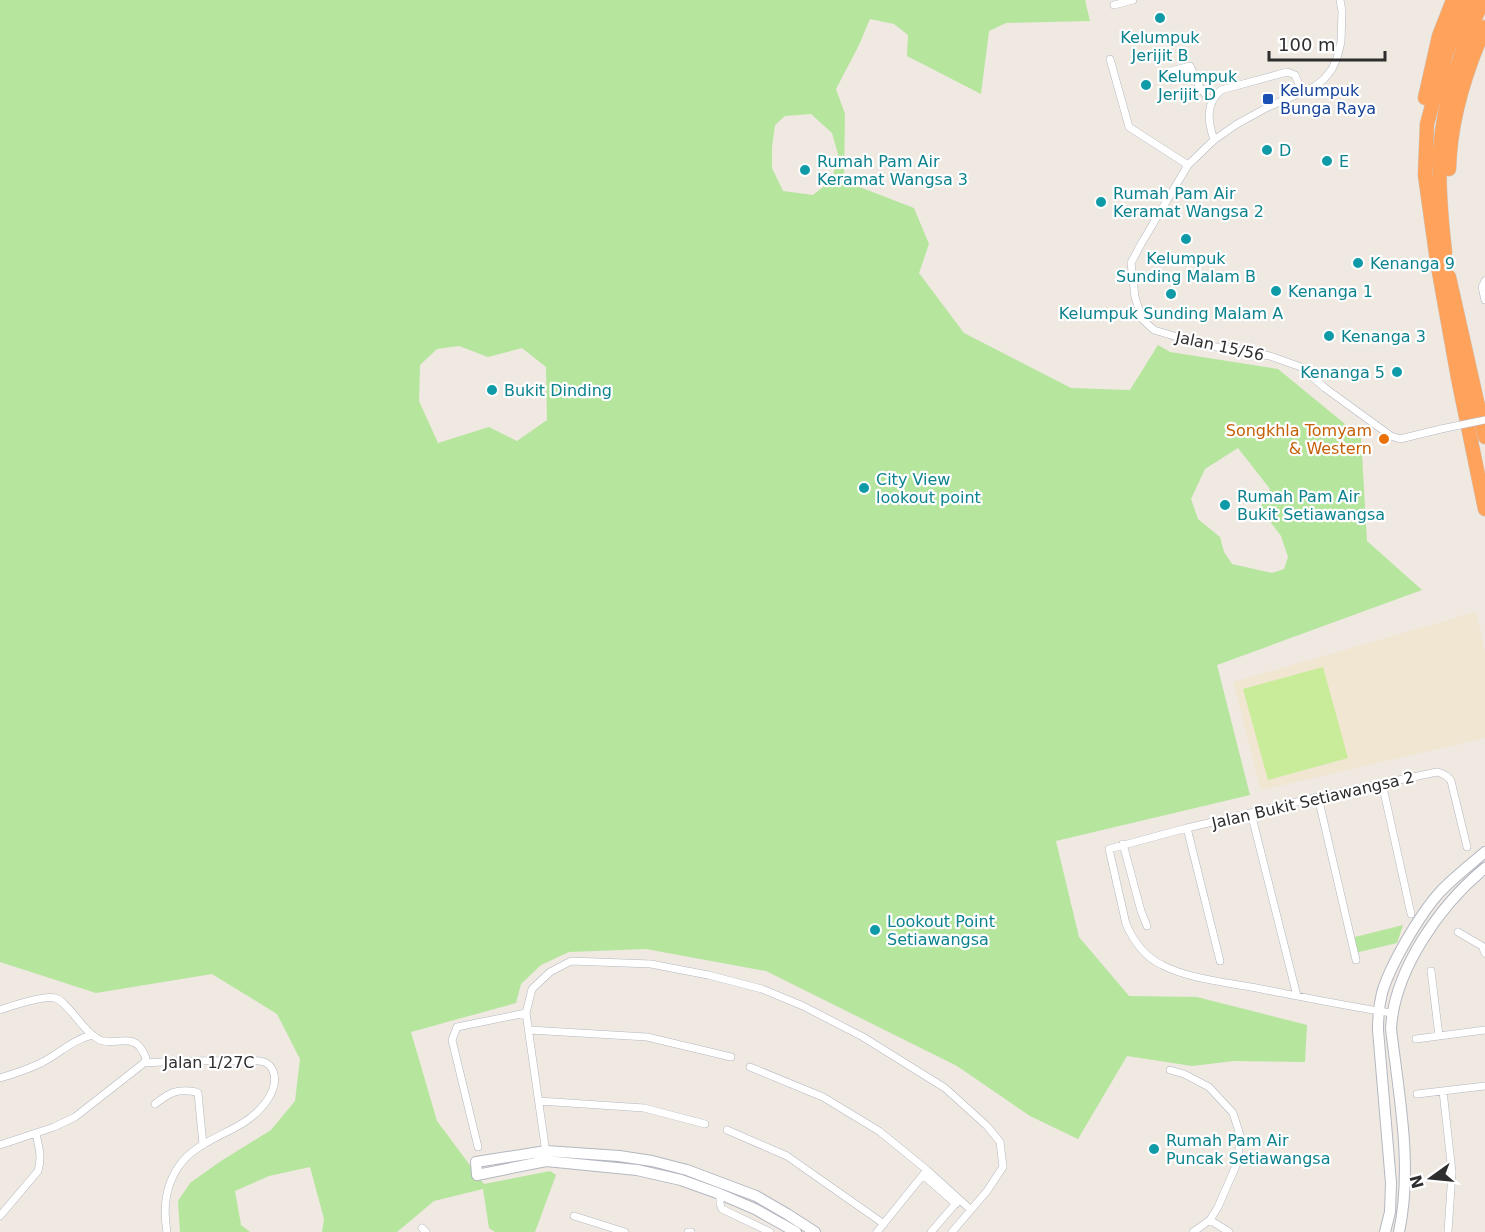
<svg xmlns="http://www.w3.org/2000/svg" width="1485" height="1232" font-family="'DejaVu Sans',sans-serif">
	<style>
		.education { fill: #f0e6d1 }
		.green { fill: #b6e59e; fill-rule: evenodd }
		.pitch { fill: #c9ec9a }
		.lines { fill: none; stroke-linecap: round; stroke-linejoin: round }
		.street-casing { stroke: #b4b7c1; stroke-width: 8 }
		.secondary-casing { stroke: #b4b7c1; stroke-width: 12 }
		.highway-casing { stroke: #c9c9c9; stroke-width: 15 }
		.street { stroke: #fff; stroke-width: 7 }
		.secondary { stroke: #fff; stroke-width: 10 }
		.highway { stroke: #ffa35c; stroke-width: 14 }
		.street-bridge-casing { stroke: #b4b7c1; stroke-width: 8; stroke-linecap: butt }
		.street-bridge { stroke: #fff; stroke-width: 7 }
		.culture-dot { fill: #0f9aa8; stroke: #fff; stroke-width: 2 }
		.transit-dot { fill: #1a4fb4; stroke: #fff; stroke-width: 2 }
		.food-dot { fill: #e8710a; stroke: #fff; stroke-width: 2 }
		.labels { text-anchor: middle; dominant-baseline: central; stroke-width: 4.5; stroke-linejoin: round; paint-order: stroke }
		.culture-label { font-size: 16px; fill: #0d838f; stroke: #fff; text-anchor: start }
		.transit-label { font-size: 16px; fill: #164399; stroke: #fff; text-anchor: start }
		.street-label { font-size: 16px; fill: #2e2e2e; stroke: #fff }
		.food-label { font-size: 16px; fill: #c56008; stroke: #fff; text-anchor: end }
	</style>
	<rect width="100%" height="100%" fill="#efe9e1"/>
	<!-- education -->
	<path class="education" d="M1476,612L1485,652V738L1261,790L1233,682Z"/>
	<!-- green -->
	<path class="green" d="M0,0H1085L1090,21L1006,23L989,31L981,94L907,56L908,35L894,24L870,19L859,45L836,89L845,114L844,181L914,208L929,244L919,273L964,333L1071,388L1130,390L1158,345L1170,352L1278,369L1361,437L1367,541L1422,590L1217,665L1250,795L1056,841L1079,937L1129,996L1197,997L1307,1025L1305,1062L1234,1061L1192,1066L1127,1056L1078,1139L1030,1116L957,1066L766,971L646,949L569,952L541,965L521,984L516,1003L411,1032L437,1121L484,1184L550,1171L556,1175L535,1232H495L489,1228L483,1189L434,1201L397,1232H322L324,1219L310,1167L269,1176L235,1191L241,1225L250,1232H180L178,1201L190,1183L221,1161L271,1130L295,1101L300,1059L277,1014L212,974L96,993L0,962ZM811,114L832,133L838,154L832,180L813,195L783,191L772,168V147L775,125L785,116ZM459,346L488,357L522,348L546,367L547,420L517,441L489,427L438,443L419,401L420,365L437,349ZM1238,448L1270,489L1260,508L1281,536L1288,557L1284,569L1272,573L1232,564L1224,552L1220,537L1198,519L1191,499L1205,469Z
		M1403,925L1397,943L1355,953L1351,938Z"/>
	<!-- pitch -->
	<path class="pitch" d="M1323,667L1348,758L1268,780L1243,689Z"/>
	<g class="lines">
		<!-- street casing -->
		<g class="street-casing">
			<path id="street" d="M1340,0L1342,11L1341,42L1337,58L1332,69L1324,79L1314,87L1268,107L1237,124L1214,140L1188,165L1141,244L1131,263L1135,297L1142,319L1154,330L1204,345L1270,356L1301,367L1325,388L1391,436L1400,439L1441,429
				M1114,5L1133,0
				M1110,59L1129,127L1188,165
				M1167,72L1190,66L1199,86L1211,102
				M1214,140C1208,122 1205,104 1221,90L1287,72L1295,75L1303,93
				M1485,281L1482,287L1485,300
				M1382,783L1411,914
				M1318,797L1356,960
				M1251,813L1297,996
				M1187,828L1220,961
				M1123,844L1141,911L1147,926
				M1458,932L1482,946L1485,953
				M1431,971L1439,1036
				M0,1010C11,1006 44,995 55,998C67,1001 81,1028 95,1037C97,1038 100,1041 103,1041C114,1044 130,1036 139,1046C142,1049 144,1054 146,1058L144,1063
				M1392,1013C1345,1006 1298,996 1251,987C1222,982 1187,978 1162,965C1145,957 1133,940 1126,924L1109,849L1187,828L1318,797L1437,772C1441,773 1448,776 1451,781L1467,847
				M529,1030L647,1037L731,1057
				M1416,1039L1485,1030
				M144,1063C174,1061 203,1060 232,1061C241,1061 255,1059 264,1062C273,1065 276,1076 274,1085C271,1100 256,1115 243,1123C222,1136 193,1145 179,1166C165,1186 163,1209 167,1232
				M750,1067L823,1097L879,1131L927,1170L971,1210
				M1170,1070L1184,1074L1209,1087L1233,1113L1240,1135L1238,1161L1218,1207L1210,1220L1193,1232
				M0,1078C14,1074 28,1069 41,1063C59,1054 72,1040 92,1035
				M1443,1091L1452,1172L1448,1232
				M1417,1094L1485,1086
				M539,1101L644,1108L705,1124
				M155,1104C169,1093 177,1088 196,1092L198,1093L203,1145
				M727,1130L787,1156L884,1224
				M0,1145L54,1127L75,1117L144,1063
				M478,1147L452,1040L457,1027L526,1013
				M546,1153L526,1013L532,989L550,972L571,961L651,964L708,975L762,989L803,1006L863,1037L945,1088L987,1126L1000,1142L1003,1167L987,1191L952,1232
				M923,1175L956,1204
				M720,1194V1204L722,1209L770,1232
				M0,1216L38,1171C42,1158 39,1147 36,1134
				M574,1216L625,1232
				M1210,1220L1229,1232
				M422,1228L426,1232
				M688,1232H691
				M877,1232L927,1170
				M931,1232L957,1202"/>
		</g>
		<!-- secondary casing -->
		<g class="secondary-casing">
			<path id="secondary" d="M796,1232L755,1209L720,1194L681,1180L637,1170L546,1161L477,1175L476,1162L546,1151L619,1156L652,1161L687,1170L756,1196L787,1214L815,1232
				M1385,1232L1390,1212L1391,1183L1378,1030C1378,1017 1379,1005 1382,993C1390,965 1420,914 1440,892C1453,878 1470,865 1485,852
				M1399,1232C1413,1166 1399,1096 1391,1029C1394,970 1440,905 1485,868"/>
		</g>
		<!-- highway casing -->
		<g class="highway-casing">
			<path id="highway" d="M1468,0L1446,54L1427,124L1425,175L1437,261L1458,378L1485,509
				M1425,98L1439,36L1453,0
				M1449,169C1450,122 1466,70 1485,27
				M1445,252C1441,218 1438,184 1440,150C1444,97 1462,48 1483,0
				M1449,277L1485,437"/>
		</g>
		<!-- street -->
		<use href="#street" class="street"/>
		<!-- secondary -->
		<use href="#secondary" class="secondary"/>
		<!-- highway -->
		<use href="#highway" class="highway"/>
		<!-- street-bridge casing -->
		<g class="street-bridge-casing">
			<path id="street-bridge" d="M1441,429L1485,420"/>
		</g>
		<!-- street-bridge -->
		<use href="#street-bridge" class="street-bridge"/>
	</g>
	<!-- markers -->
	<g class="culture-dot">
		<circle cx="1160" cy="18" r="6"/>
		<circle cx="1146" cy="85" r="6"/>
		<circle cx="1267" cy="150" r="6"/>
		<circle cx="1327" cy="161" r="6"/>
		<circle cx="805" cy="170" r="6"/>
		<circle cx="1101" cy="202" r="6"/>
		<circle cx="1186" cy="239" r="6"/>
		<circle cx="1358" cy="263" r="6"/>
		<circle cx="1276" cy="291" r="6"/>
		<circle cx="1171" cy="294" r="6"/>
		<circle cx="1329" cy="336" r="6"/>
		<circle cx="1397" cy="372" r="6"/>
		<circle cx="492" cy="390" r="6"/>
		<circle cx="864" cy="488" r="6"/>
		<circle cx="1225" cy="505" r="6"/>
		<circle cx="875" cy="930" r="6"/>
		<circle cx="1154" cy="1149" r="6"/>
	</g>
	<rect class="transit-dot" x="1262" y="93" width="12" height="12" rx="3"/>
	<circle class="food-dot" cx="1384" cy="439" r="6"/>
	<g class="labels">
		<!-- culture labels -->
		<g class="culture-label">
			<text x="1160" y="37" text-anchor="middle">Kelumpuk<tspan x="1160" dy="18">Jerijit B</tspan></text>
			<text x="1158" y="76">Kelumpuk<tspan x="1158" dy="18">Jerijit D</tspan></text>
			<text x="1279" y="150">D</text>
			<text x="817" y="161">Rumah Pam Air<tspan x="817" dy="18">Keramat Wangsa 3</tspan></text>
			<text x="1339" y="161">E</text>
			<text x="1113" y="193">Rumah Pam Air<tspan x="1113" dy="18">Keramat Wangsa 2</tspan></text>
			<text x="1186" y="258" text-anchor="middle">Kelumpuk<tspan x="1186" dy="18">Sunding Malam B</tspan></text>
			<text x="1370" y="263">Kenanga 9</text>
			<text x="1288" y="291">Kenanga 1</text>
			<text x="1171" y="313" text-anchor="middle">Kelumpuk Sunding Malam A</text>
			<text x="1341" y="336">Kenanga 3</text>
			<text x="1385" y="372" text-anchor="end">Kenanga 5</text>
			<text x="504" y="390">Bukit Dinding</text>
			<text x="876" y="479">City View<tspan x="876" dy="18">lookout point</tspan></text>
			<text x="1237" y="496">Rumah Pam Air<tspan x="1237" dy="18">Bukit Setiawangsa</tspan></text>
			<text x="887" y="921">Lookout Point<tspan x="887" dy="18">Setiawangsa</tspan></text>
			<text x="1166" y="1140">Rumah Pam Air<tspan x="1166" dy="18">Puncak Setiawangsa</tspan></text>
		</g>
		<!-- transit labels -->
		<g class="transit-label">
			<text x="1280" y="90">Kelumpuk<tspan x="1280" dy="18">Bunga Raya</tspan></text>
		</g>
		<!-- street labels -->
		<g class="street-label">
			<text transform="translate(1220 346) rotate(12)">Jalan 15/56</text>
			<text transform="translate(1313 800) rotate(-13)">Jalan Bukit Setiawangsa 2</text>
			<text x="209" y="1062">Jalan 1/27C</text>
		</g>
		<!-- food labels -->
		<g class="food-label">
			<text x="1372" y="430">Songkhla Tomyam<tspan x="1372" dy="18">&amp; Western</tspan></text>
		</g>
	</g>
	<!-- north arrow -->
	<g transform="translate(1431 1178) rotate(255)" stroke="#ffffff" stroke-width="4.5" paint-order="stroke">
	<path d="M0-4.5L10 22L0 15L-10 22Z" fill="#2e2e2e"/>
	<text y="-9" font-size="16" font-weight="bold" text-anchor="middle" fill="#2e2e2e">N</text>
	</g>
	<!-- scale -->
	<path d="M1269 51v9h116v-9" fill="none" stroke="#2e2e2e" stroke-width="3"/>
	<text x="1278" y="51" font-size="18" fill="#2e2e2e" stroke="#ffffff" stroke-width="4.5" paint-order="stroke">100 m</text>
</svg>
